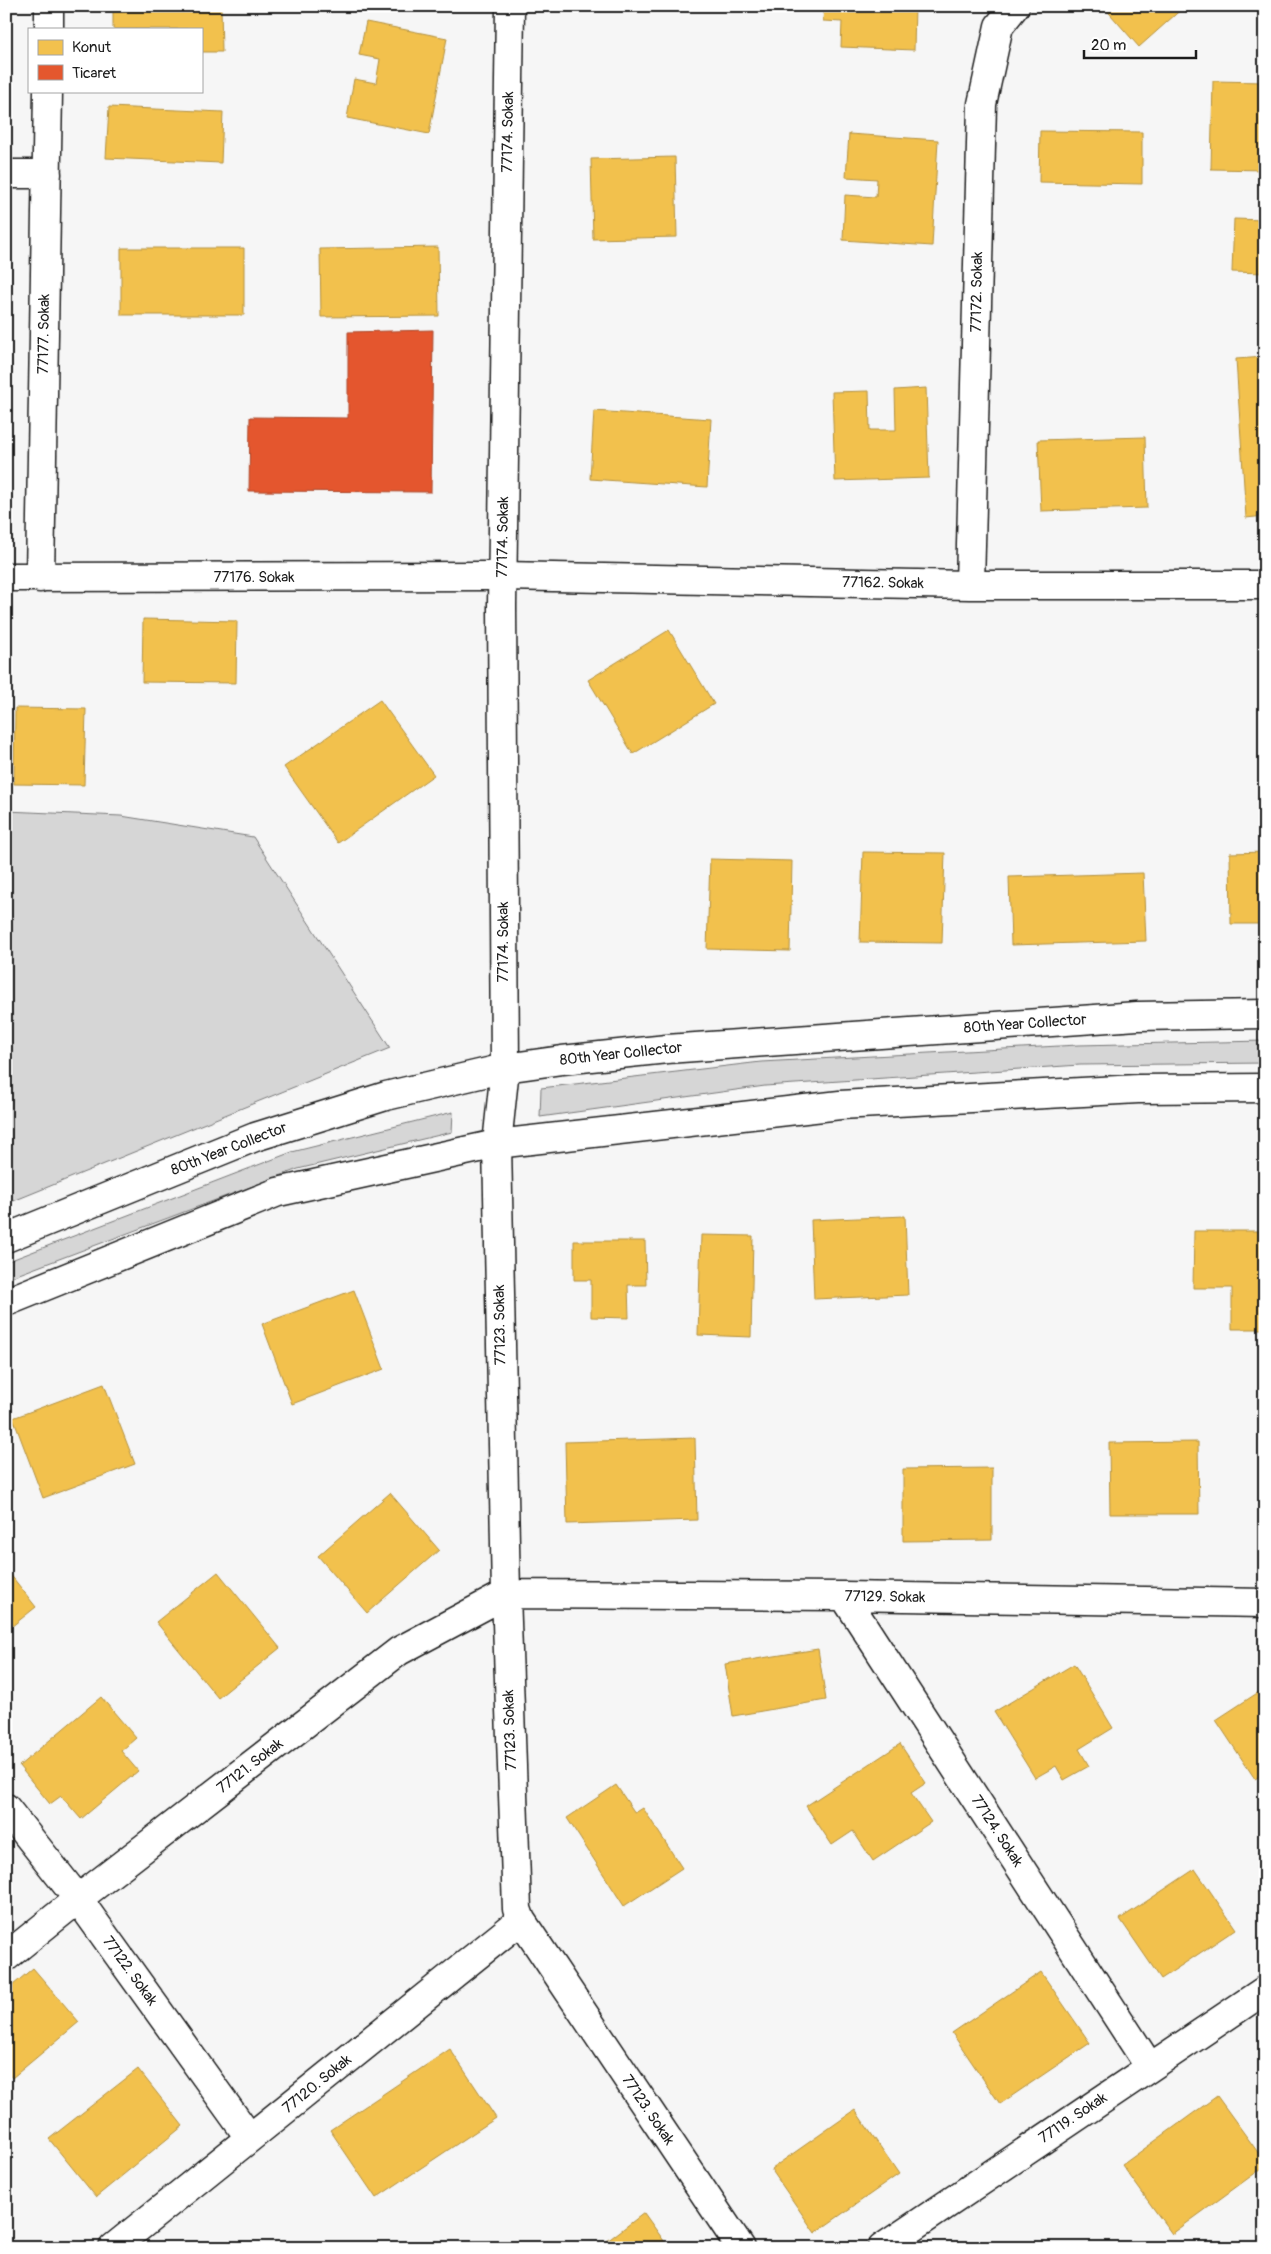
<svg xmlns="http://www.w3.org/2000/svg" width="1271" height="2254" font-family="Pangolin,sans-serif">
	<style>
		.green { fill: #d6d6d6; stroke: #797979 }
		.homes { fill: #f2c14e; stroke: #b2903f }
		.shops { fill: #e4572e; stroke: #a84529 }
		.lines { fill: none; stroke-linecap: round; stroke-linejoin: round }
		.minor-casing { stroke: #1c1c1c; stroke-width: 31 }
		.major-casing { stroke: #1c1c1c; stroke-width: 31 }
		.minor { stroke: #fff; stroke-width: 28 }
		.major { stroke: #fff; stroke-width: 28 }
		.labels { text-anchor: middle; dominant-baseline: central; stroke-width: 5; stroke-linejoin: round; paint-order: stroke }
		.street-label { font-size: 15px; fill: #1c1c1c; stroke: #fff }
	</style>
	<rect width="100%" height="100%" fill="#f6f6f6"/>
	<filter id="ink" filterUnits="userSpaceOnUse"><feTurbulence type="fractalNoise" baseFrequency=".02" numOctaves="2"/><feDisplacementMap in="SourceGraphic" scale="10" xChannelSelector="R" yChannelSelector="G"/><feConvolveMatrix kernelMatrix="1 2 1 2 8 2 1 2 1" color-interpolation-filters="sRGB"/></filter>
	<g filter="url(#ink)">
		<!-- green -->
		<path class="green" d="M6,811L121,816L253,837L390,1048L6,1204Z
			M1265,1041V1063L1080,1065L765,1086L540,1117L541,1088L761,1062L1078,1045Z
			M453,1112L452,1132L298,1169L6,1279V1262L292,1152Z"/>
		<!-- homes -->
		<path class="homes" d="M113,6H221L222,52H201V29H113Z
			M824,6H915L914,50L841,47L842,22L823,21Z
			M1103,6H1185L1139,47Z
			M366,22L447,38L429,134L347,118L354,79L376,83L380,59L359,55Z
			M1213,81L1265,82V170L1211,169Z
			M109,107L223,112L221,163L106,158Z
			M1040,131L1142,132V184L1039,182Z
			M849,134L938,140L932,246L843,240L845,195L876,197L877,179L846,177Z
			M675,157L677,237L593,239L591,159Z
			M1234,219L1265,220V273L1232,272Z
			M438,247L439,316L321,317L320,249Z
			M121,248H244V315H121Z
			M1265,357V516L1246,518L1236,359Z
			M926,388L929,478L835,481L832,392L869,391L870,430H896L895,390Z
			M594,411L711,419L707,487L590,479Z
			M1145,437L1147,508L1041,511L1038,440Z
			M143,619L237,621L236,683L142,682Z
			M669,630L714,704L633,754L588,680Z
			M380,700L434,775L338,843L284,767Z
			M15,708L86,709L84,785L14,784Z
			M863,852L945,853L942,943L860,942Z
			M1265,852V924H1231L1230,853Z
			M710,859L792,861L790,951L707,949Z
			M1143,873L1146,941L1011,945L1009,877Z
			M905,1216L908,1295L814,1299L811,1220Z
			M1194,1231H1265V1329H1232V1288H1193Z
			M701,1235L753,1236L751,1337L698,1335Z
			M574,1241H645L646,1285H628L629,1318L591,1317V1280H574Z
			M354,1290L384,1369L292,1404L262,1324Z
			M104,1384L135,1464L43,1498L13,1418Z
			M695,1438L697,1520L567,1524L565,1442Z
			M1198,1442L1199,1514H1110L1109,1443Z
			M992,1468V1540L903,1541V1469Z
			M390,1493L439,1550L367,1613L318,1556Z
			M6,1569L36,1607L6,1631Z
			M218,1572L280,1648L218,1698L156,1622Z
			M818,1649L826,1700L733,1716L725,1664Z
			M1074,1664L1113,1728L1079,1749L1089,1766L1064,1780L1056,1766L1035,1778L994,1712Z
			M1265,1688V1773L1255,1779L1216,1720Z
			M101,1697L136,1738L121,1751L138,1771L81,1819L61,1796L50,1804L19,1766Z
			M900,1744L926,1783L911,1793L931,1822L873,1861L853,1831L832,1845L806,1806Z
			M616,1785L635,1813L643,1808L682,1868L624,1906L567,1818Z
			M1195,1869L1236,1929L1161,1979L1120,1919Z
			M33,1968L79,2022L12,2078L6,2071V1991Z
			M1041,1972L1090,2043L1000,2104L952,2033Z
			M450,2049L496,2118L376,2198L330,2130Z
			M138,2069L183,2126L96,2197L49,2139Z
			M1217,2096L1265,2162V2166L1172,2234L1122,2165Z
			M855,2110L899,2174L815,2233L771,2169Z
			M644,2213L669,2248H598Z"/>
		<!-- shops -->
		<path class="shops" d="M433,330L431,492L249,491L250,417L348,418V332Z"/>
		<g class="lines">
			<!-- minor casing -->
			<g class="minor-casing">
				<path id="minor" d="M49,29V6
					M6,174H47
					M6,577L502,576L970,585H1265
					M40,578L48,91
					M970,585L982,104L999,26L1015,6
					M497,1144L506,1594L517,1909L521,1920L741,2248
					M844,1596L1149,2066
					M6,1808L78,1899L249,2137
					M6,1957L78,1899L399,1651L506,1594L844,1596L1265,1603
					M113,2248L521,1920
					M882,2248L1265,1990"/>
			</g>
			<!-- major casing -->
			<g class="major-casing">
				<path id="major" d="M497,1144L505,1068L502,606L510,6
					M6,1238L255,1137L386,1096L505,1068L562,1060L667,1049L1137,1016L1265,1014
					M6,1302L278,1192L497,1144L840,1105L1138,1089L1265,1088"/>
			</g>
			<!-- minor -->
			<use href="#minor" class="minor"/>
			<!-- major -->
			<use href="#major" class="major"/>
		</g>
	</g>
	<g class="labels">
		<!-- street labels -->
		<g class="street-label">
			<text transform="translate(508 132) rotate(-89)">77174. Sokak</text>
			<text transform="translate(977 292) rotate(-89)">77172. Sokak</text>
			<text transform="translate(44 334) rotate(-89)">77177. Sokak</text>
			<text transform="translate(503 537) rotate(-89)">77174. Sokak</text>
			<text x="254" y="577">77176. Sokak</text>
			<text transform="translate(883 583) rotate(1)">77162. Sokak</text>
			<text transform="translate(503 942) rotate(-90)">77174. Sokak</text>
			<text transform="translate(1025 1024) rotate(-4)">80th Year Collector</text>
			<text transform="translate(621 1054) rotate(-6)">80th Year Collector</text>
			<text transform="translate(229 1149) rotate(-21)">80th Year Collector</text>
			<text transform="translate(500 1325) rotate(-91)">77123. Sokak</text>
			<text transform="translate(885 1597) rotate(1)">77129. Sokak</text>
			<text transform="translate(510 1730) rotate(-92)">77123. Sokak</text>
			<text transform="translate(250 1766) rotate(-38)">77121. Sokak</text>
			<text transform="translate(997 1831) rotate(57)">77124. Sokak</text>
			<text transform="translate(130 1971) rotate(54)">77122. Sokak</text>
			<text transform="translate(317 2084) rotate(-39)">77120. Sokak</text>
			<text transform="translate(648 2110) rotate(56)">77123. Sokak</text>
			<text transform="translate(1073 2118) rotate(-34)">77119. Sokak</text>
		</g>
	</g>
	<!-- margin -->
	<rect width="1271" height="2254" fill="none" stroke="#fff" stroke-width="25"/>
	<rect x="12" y="12" width="1246" height="2229" fill="none" stroke="#1c1c1c" stroke-width="2" filter="url(#ink)"/>
	<!-- legend -->
	<rect x="28" y="28" width="175" height="65" fill="#ffffff" stroke="#a4a4a4"/>
	<rect x="38" y="40" width="25" height="15" fill="#f2c14e" stroke="#a4a4a4"/>
	<text x="72" y="52" font-size="15" fill="#1c1c1c">Konut</text>
	<rect x="38" y="65" width="25" height="15" fill="#e4572e" stroke="#a4a4a4"/>
	<text x="72" y="78" font-size="15" fill="#1c1c1c">Ticaret</text>
	<!-- scale -->
	<path d="M1084 50v8h112v-8" fill="none" stroke="#1c1c1c" stroke-width="2.5"/>
	<text x="1091" y="50" font-size="15" fill="#1c1c1c" stroke="#ffffff" stroke-width="4" paint-order="stroke">20 m</text>
</svg>
